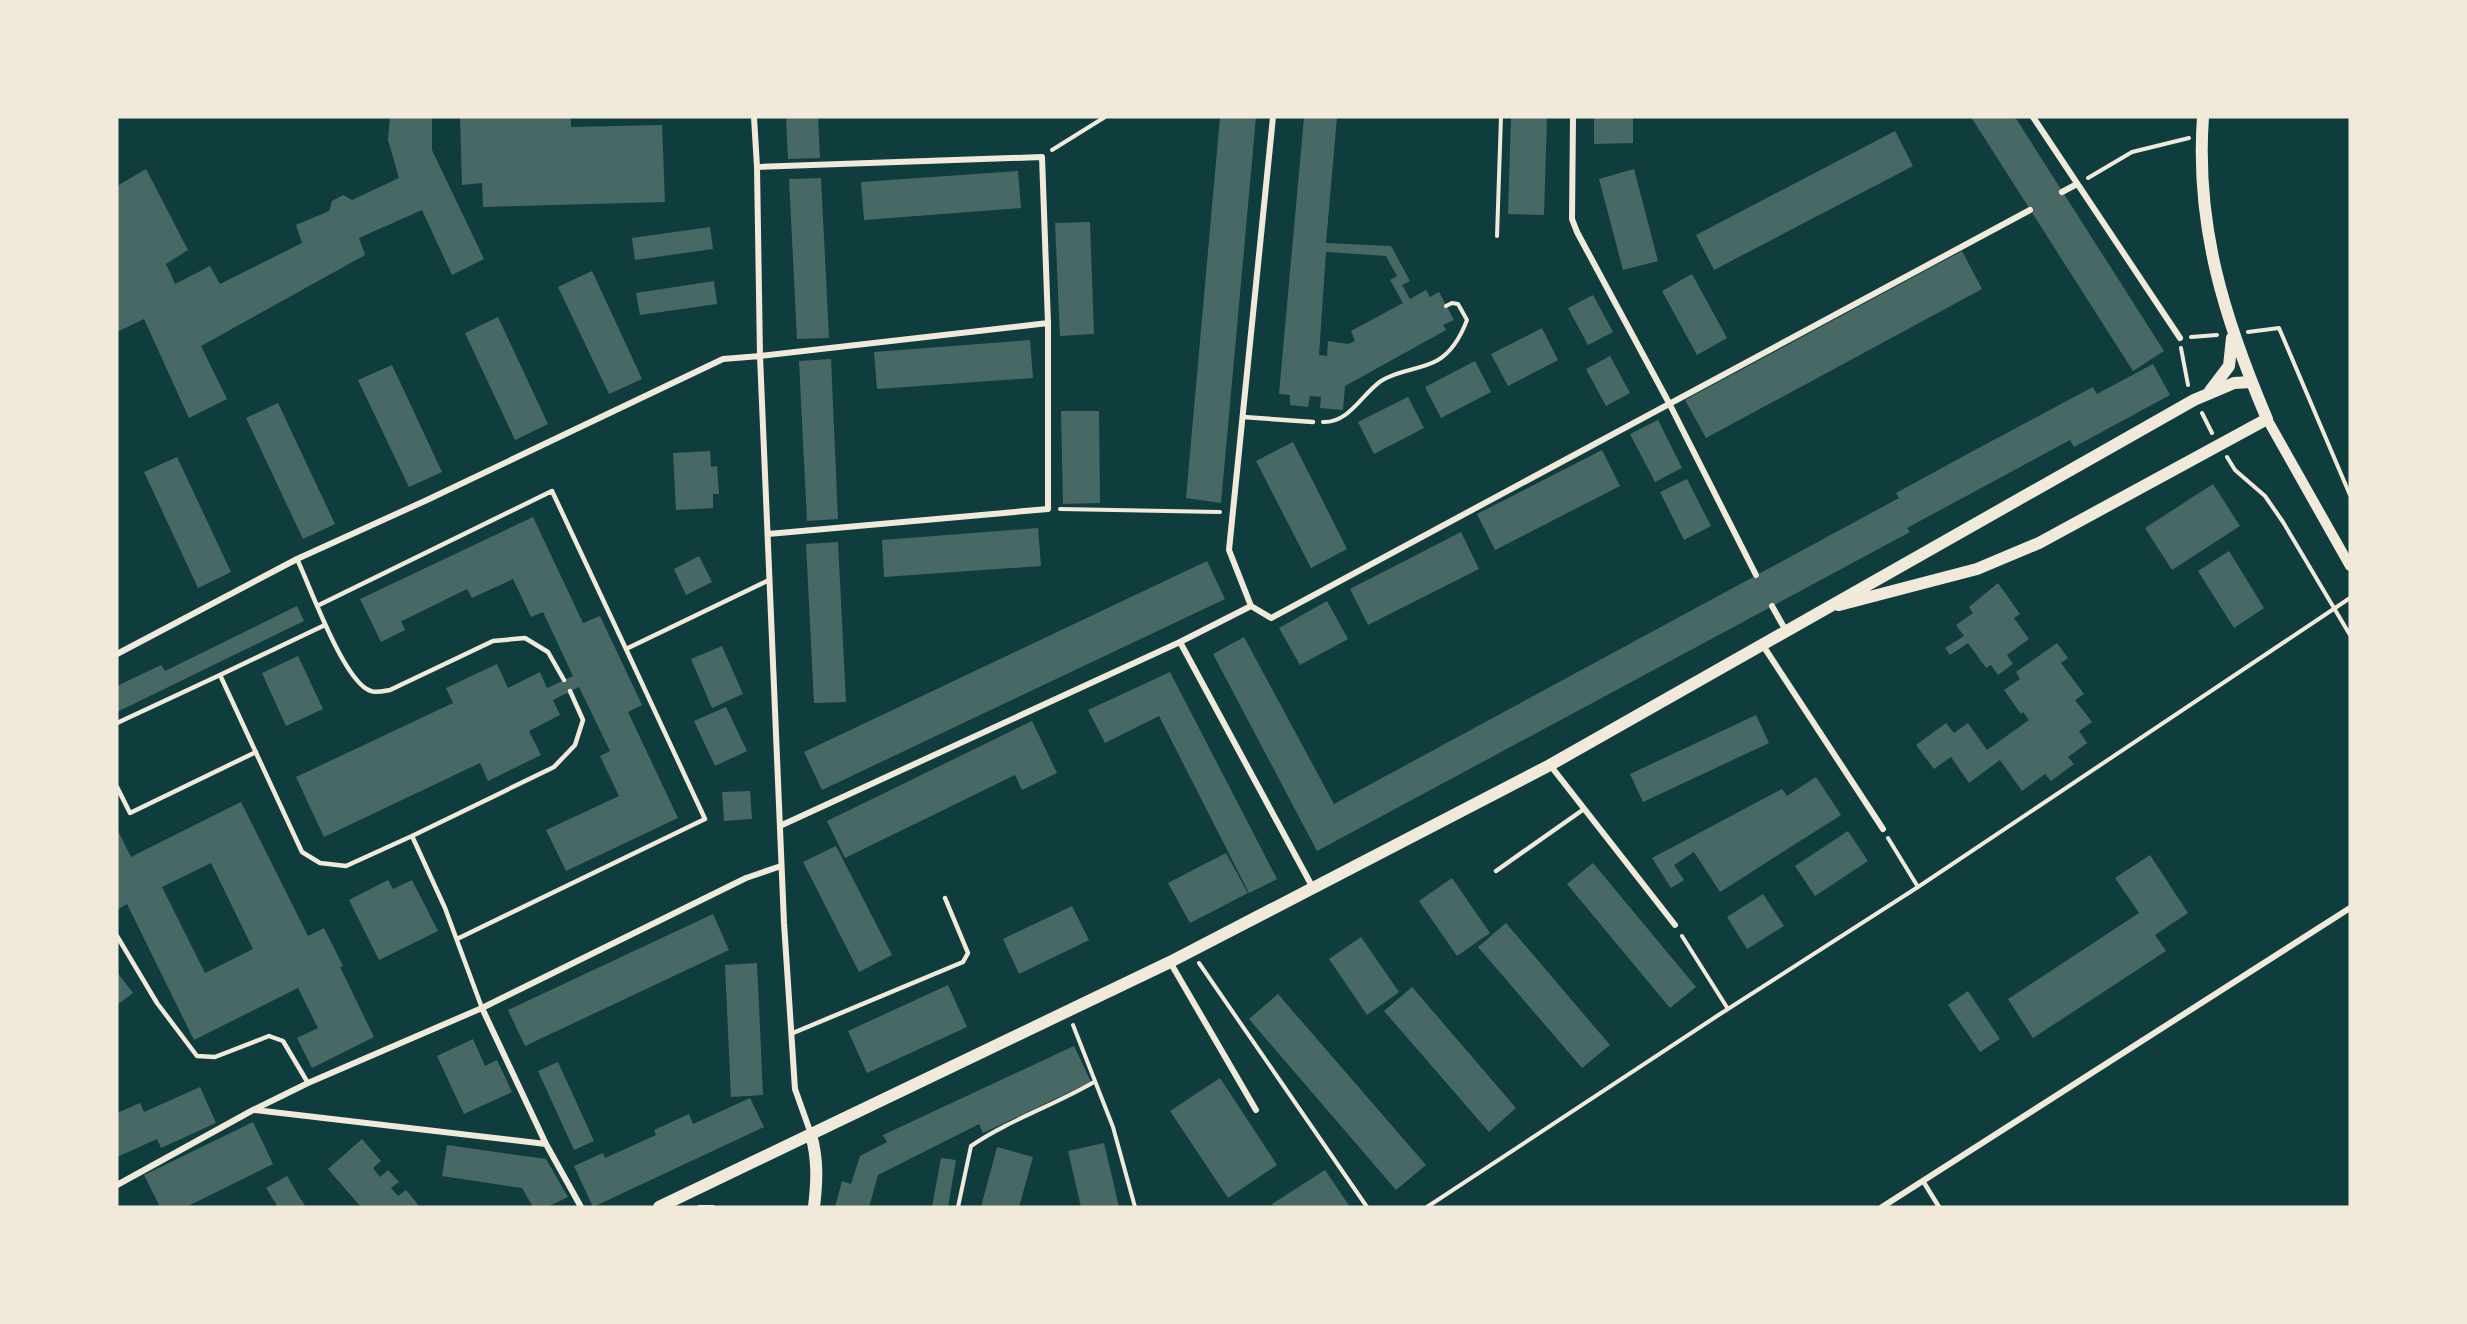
<svg xmlns="http://www.w3.org/2000/svg" width="2467" height="1324" font-family="Roboto,sans-serif">
	<style>
		.building { fill: #486865; fill-rule: evenodd }
		.lines { fill: none; stroke-linecap: round; stroke-linejoin: round }
		.path { stroke: #f1e9da; stroke-width: 4 }
		.service { stroke: #f1e9da; stroke-width: 4.5 }
		.minor { stroke: #f1e9da; stroke-width: 6 }
		.tertiary { stroke: #f1e9da; stroke-width: 10 }
		.secondary { stroke: #f1e9da; stroke-width: 12 }
	</style>
	<rect width="100%" height="100%" fill="#0f3d3e"/>
	<!-- building -->
	<path class="building" d="M390,117H432V150L484,259L452,275L422,210L359,238L365,255L201,346L227,399L189,418L144,319L117,332V186L146,169L188,250L166,264L175,284L210,266L220,284L302,243L296,225L329,211L332,201L343,195L352,200L399,178L388,140Z
		M460,117H571V127L662,125L665,202L483,207L482,183L462,185Z
		M786,117H818L820,158L788,159Z
		M1220,117H1256L1221,503L1186,498Z
		M1304,117H1337L1326,243L1391,246L1410,281L1402,285L1410,299L1426,290L1430,297L1439,292L1454,320L1443,325L1446,330L1345,386L1343,410L1320,408L1321,397L1310,396L1308,407L1290,405V395L1279,394ZM1326,252L1386,256L1397,276L1390,280L1403,303L1351,331L1355,341L1348,344L1328,341L1327,356L1319,355Z
		M1511,117H1547L1544,215L1508,214Z
		M1594,117H1633V143L1594,144Z
		M1971,117H2015L2164,351L2133,371Z
		M1895,131L1913,166L1714,270L1696,235Z
		M1634,169L1658,261L1623,270L1599,179Z
		M1018,171L1021,208L864,220L861,182Z
		M821,178L829,338L797,339L789,179Z
		M1090,222L1094,334L1060,336L1055,223Z
		M710,227L713,249L635,260L632,238Z
		M1962,251L1982,289L1706,438L1685,400Z
		M592,271L642,379L609,394L558,287Z
		M1692,274L1727,338L1697,355L1662,291Z
		M714,281L717,304L640,315L636,293Z
		M1593,295L1613,332L1588,345L1568,308Z
		M498,317L548,424L515,440L465,333Z
		M1542,328L1558,360L1508,386L1491,354Z
		M1030,340L1033,378L877,389L874,352Z
		M1610,356L1630,393L1606,406L1586,369Z
		M831,359L838,519L807,521L799,361Z
		M1475,361L1491,392L1441,418L1425,387Z
		M2153,364L2170,395L2074,447L2070,440L1907,528L1910,532L1317,851L1213,654L1244,637L1334,804L1899,498L1896,493L1973,451L2093,387L2097,394Z
		M392,365L442,472L409,487L358,380Z
		M1408,397L1424,428L1374,454L1358,422Z
		M278,403L335,524L303,539L246,418Z
		M1061,411H1099L1100,503L1063,504Z
		M1658,420L1682,468L1655,482L1630,434Z
		M1293,442L1347,549L1311,568L1256,461Z
		M1602,450L1620,486L1495,550L1477,514Z
		M710,451L711,467L717,466L719,494H713V508L676,510L673,453Z
		M177,457L231,572L198,588L144,472Z
		M1687,479L1711,526L1684,540L1660,492Z
		M2213,484L2240,526L2172,570L2145,528Z
		M533,517L583,623L600,616L642,705L628,712L678,818L566,871L546,830L619,796L600,756L610,751L579,687L553,700L560,715L529,731L541,755L488,781L480,763L324,837L296,777L453,703L446,688L497,664L508,688L540,672L547,688L573,676L543,612L531,617L513,579L472,598L467,589L408,618L401,621L405,630L381,642L360,599Z
		M1038,528L1041,566L884,577L882,540Z
		M1461,532L1479,569L1368,625L1350,589Z
		M838,542L846,702L814,703L806,544Z
		M2229,551L2264,608L2234,628L2198,571Z
		M699,556L712,582L686,595L674,569Z
		M1207,561L1225,599L822,790L804,752Z
		M1998,583L2020,614L2014,618L2029,639L2007,655L2013,664L1998,675L1991,665L1986,668L1968,643L1950,655L1945,648L1964,636L1956,625L1973,613L1969,607Z
		M1327,601L1348,639L1300,665L1279,628Z
		M297,606L304,621L117,712V686L161,665L165,671Z
		M2057,643L2068,658L2061,663L2084,694L2075,700L2092,722L2079,731L2087,743L2068,757L2074,764L2051,781L2045,774L2022,791L2000,760L1969,783L1951,757L1934,769L1916,745L1946,723L1954,733L1968,723L1987,750L2029,720L2023,712L2021,714L2004,690L2020,679L2016,672Z
		M722,646L743,694L712,708L691,659Z
		M298,656L323,709L286,726L262,673Z
		M1170,672L1277,879L1249,893L1159,716L1105,743L1088,710Z
		M726,707L747,751L715,766L694,721Z
		M1756,715L1769,743L1643,802L1630,774Z
		M1032,721L1057,773L1022,790L1015,775L845,858L827,821Z
		M1816,777L1841,815L1720,892L1694,852L1674,865L1684,880L1671,888L1652,858L1782,789L1787,796Z
		M750,791L752,819L724,821L722,792Z
		M241,802L308,936L324,928L343,966L340,967L374,1037L312,1068L297,1038L318,1028L298,988L194,1040L127,904L117,910V829L131,857ZM211,863L253,949L205,973L162,887Z
		M1848,831L1868,861L1815,896L1795,866Z
		M836,846L892,955L859,972L803,862Z
		M1226,853L1248,893L1190,923L1168,883Z
		M2150,855L2188,913L2155,935L2166,951L2033,1038L2008,999L2139,913L2115,878Z
		M1593,863L1696,987L1670,1008L1567,884Z
		M1452,878L1490,933L1457,956L1419,901Z
		M388,880L393,889L412,880L438,931L379,960L349,900Z
		M1763,894L1784,926L1747,949L1727,917Z
		M1072,906L1089,940L1019,974L1003,939Z
		M713,914L729,950L525,1046L508,1010Z
		M1506,923L1610,1045L1582,1068L1478,947Z
		M1361,937L1399,992L1367,1015L1329,959Z
		M757,963L763,1095L731,1097L725,965Z
		M117,972L133,993L117,1005Z
		M948,985L967,1027L867,1073L848,1031Z
		M1412,987L1516,1108L1489,1132L1384,1011Z
		M1968,991L2000,1039L1980,1052L1948,1005Z
		M1278,994L1426,1165L1396,1190L1249,1019Z
		M473,1039L485,1066L497,1060L512,1092L464,1114L437,1056Z
		M1074,1046L1091,1082L983,1133L979,1124L878,1175L869,1207H835L842,1181L851,1184L860,1156L887,1142L883,1135Z
		M558,1062L594,1141L574,1150L538,1071Z
		M1220,1078L1277,1165L1228,1198L1170,1111Z
		M200,1087L216,1123L161,1148L157,1139L117,1157V1113L140,1103L144,1112Z
		M750,1098L764,1127L593,1207L574,1166L603,1153L605,1158L614,1154L656,1135L654,1130L689,1114L693,1124Z
		M253,1122L273,1164L186,1207H160L144,1175Z
		M362,1139L381,1161L373,1168L380,1177L388,1170L399,1182L391,1188L398,1196L406,1190L420,1207H361L328,1169Z
		M1104,1143L1119,1207H1081L1068,1151Z
		M447,1145L546,1159L568,1197L547,1207H533L522,1188L442,1176Z
		M997,1147L1033,1157L1019,1207H981Z
		M941,1158L956,1160L948,1207H932Z
		M1325,1170L1350,1207H1274L1272,1204Z
		M287,1176L300,1198L306,1207H278L266,1188Z"/>
	<g class="lines">
		<!-- path -->
		<path class="path" d="M1052,150L1105,117
			M2088,178L2132,152L2189,138
			M1497,236L1501,117
			M2248,332L2279,328L2350,495
			M2191,337L2217,335
			M2181,348L2188,385
			M2202,413L2212,433
			M1323,422C1349,423 1362,394 1381,381C1397,370 1421,370 1438,360C1453,351 1461,336 1467,320L1458,304L1452,303L1446,306
			M2227,457L2235,470L2265,496L2283,522L2350,635
			M1060,509L1220,512
			M1888,838L1918,887
			M1682,936L1728,1009
			M1199,963L1367,1207
			M1073,1025L1113,1127L1135,1207
			M699,1207H713
			M958,1207L971,1146C1009,1120 1055,1105 1094,1082
			M1427,1207L1717,1016L1918,887L2350,598"/>
		<!-- service -->
		<path class="service" d="M1243,417L1313,422
			M297,559C310,586 344,683 371,691C376,693 384,691 390,690L493,641L525,638L548,652L564,680
			M317,606L552,491L626,649L769,580
			M325,625L220,675L302,852L320,863L346,866L412,836
			M117,723L220,675
			M117,787L130,813L256,752
			M1496,871L1584,809
			M117,936L157,1003L197,1056L215,1057L269,1036L283,1041L308,1083
			M457,939L705,819L626,649
			M482,1008L445,908L412,836L554,767L575,745L583,720L570,691
			M793,1033L963,962L968,953L945,898
			M1923,1181L1939,1207"/>
		<!-- minor -->
		<path class="minor" d="M754,117L757,167L760,356L784,923L795,1089L811,1134
			M1273,117L1229,550L1251,606L1271,618L2030,210
			M1573,117L1572,219L1577,232L1669,403L1756,575
			M2033,117L2180,338
			M757,167L1042,157L1048,323V509L768,534
			M2062,192L2077,184
			M1772,606L1786,631
			M1180,642L1313,888
			M1762,644L1883,829
			M117,654L297,559L427,500L723,359L760,356L1048,323
			M1550,765L1675,925
			M782,825L1180,642L1251,606
			M1170,962L1256,1110
			M482,1008L546,1144L581,1207
			M255,1110L546,1144
			M117,1185L253,1110L308,1083L482,1008L746,878L781,866
			M1882,1207L2350,908"/>
		<!-- tertiary -->
		<path class="tertiary" d="M2267,419L2350,566"/>
		<!-- secondary -->
		<path class="secondary" d="M2210,391L2229,366L2232,338
			M1839,605L1977,569L2039,543L2267,419C2225,320 2195,227 2203,117
			M811,1135C818,1159 817,1182 814,1207
			M659,1207L1170,962L1550,765L2194,400L2234,383L2251,382"/>
	</g>
	<!-- border -->
	<rect width="2467" height="1324" fill="none" stroke="#f1e9da" stroke-width="237"/>
</svg>
